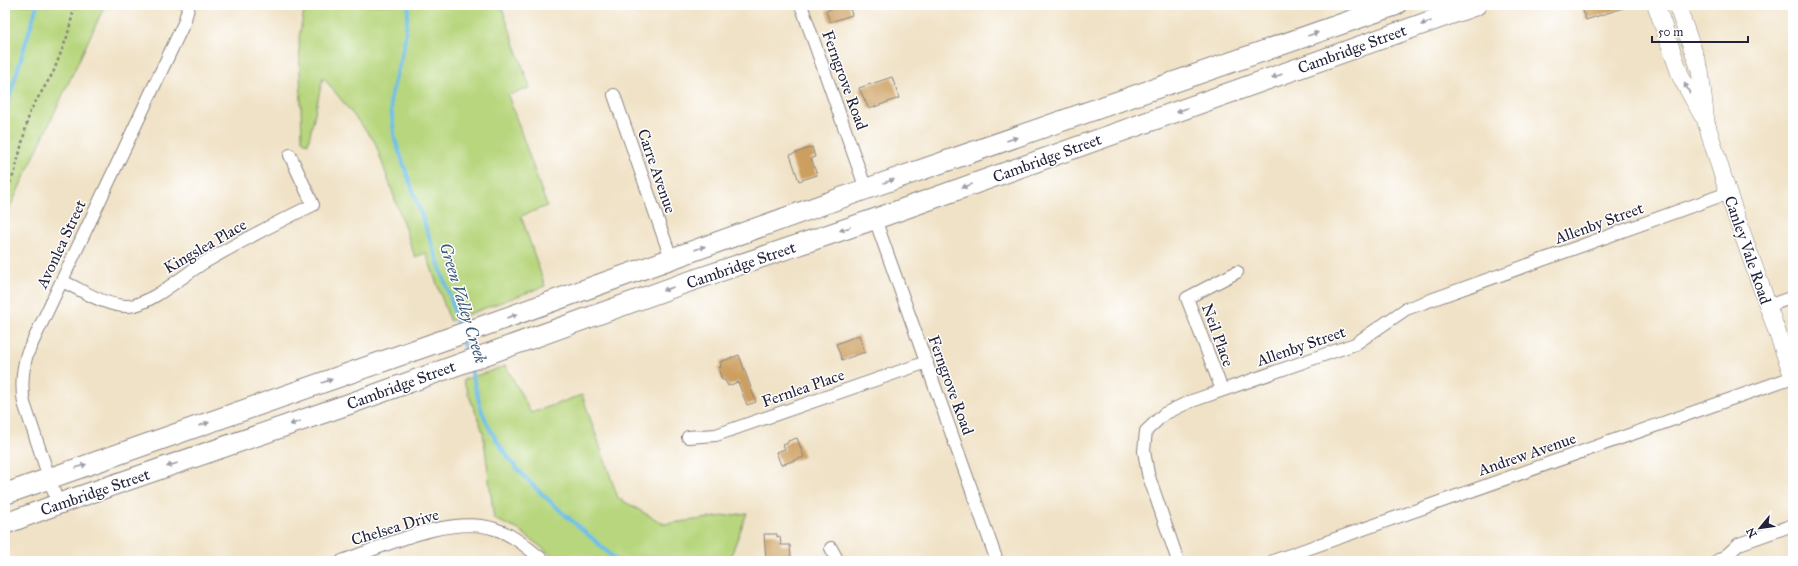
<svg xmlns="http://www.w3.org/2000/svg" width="1798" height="566" font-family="'IM FELL Great Primer',serif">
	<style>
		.green { fill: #b7d67d; stroke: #6c7c5c }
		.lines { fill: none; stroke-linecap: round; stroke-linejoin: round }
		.stream { stroke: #6ebfe9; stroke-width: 4 }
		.building { fill: #cc9f5f }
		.minor-casing { stroke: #898280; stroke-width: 14 }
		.secondary-casing { stroke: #898280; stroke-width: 18 }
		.trunk-casing { stroke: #898280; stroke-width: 22 }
		.path { stroke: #898280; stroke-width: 2.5; stroke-dasharray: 3 3; stroke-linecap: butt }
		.minor { stroke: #fff; stroke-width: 12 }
		.secondary { stroke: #fff; stroke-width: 17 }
		.trunk { stroke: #fff; stroke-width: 20 }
		.oneway { fill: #9c9ca7 }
		.labels { text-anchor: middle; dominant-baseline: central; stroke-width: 3; stroke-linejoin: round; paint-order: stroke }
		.street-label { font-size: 16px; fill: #22223b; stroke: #fff }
		.water-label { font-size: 17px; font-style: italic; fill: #3d5978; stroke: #fff }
	</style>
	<rect width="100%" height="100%" fill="#fff"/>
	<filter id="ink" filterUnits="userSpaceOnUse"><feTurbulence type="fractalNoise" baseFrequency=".025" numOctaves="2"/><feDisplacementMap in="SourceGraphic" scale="8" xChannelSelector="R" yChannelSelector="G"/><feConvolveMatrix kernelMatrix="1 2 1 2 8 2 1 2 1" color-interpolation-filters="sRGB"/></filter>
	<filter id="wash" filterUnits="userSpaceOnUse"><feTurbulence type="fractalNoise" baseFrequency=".012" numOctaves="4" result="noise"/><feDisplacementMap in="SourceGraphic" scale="16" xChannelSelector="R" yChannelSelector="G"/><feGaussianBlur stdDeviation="0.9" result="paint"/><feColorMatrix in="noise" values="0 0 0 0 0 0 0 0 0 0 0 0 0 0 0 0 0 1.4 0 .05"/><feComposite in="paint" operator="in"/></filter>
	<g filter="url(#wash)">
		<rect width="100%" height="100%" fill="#f0e2c6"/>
		<!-- green -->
		<path class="green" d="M5,5H105L5,218Z
			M305,5H501L530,88L508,95L547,206L521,216L545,286L450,321L426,253L415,257L375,142L323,77L308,144L302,140L299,38Z
			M506,366L531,413L582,395L618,498L664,524L747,513L729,561H559L519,530L494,519L483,432L463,380Z"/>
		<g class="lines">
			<!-- stream -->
			<path class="stream" d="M409,5L404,45L390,100L395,140L450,296L459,330
				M5,112L37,5
				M462,340L467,356
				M470,367C475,382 477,399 483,414C509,478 569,514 617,561"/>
		</g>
		<g id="blocks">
			<!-- building -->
			<path class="building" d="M833,5H849L852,15L830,22L826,11L834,8Z
				M1581,5H1626V7L1586,20Z
				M892,77L899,98L869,109L859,88Z
				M812,147L815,157L811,158L817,175L799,181L790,155Z
				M859,335L865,352L842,360L836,344Z
				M739,355L756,402L747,405L738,382L728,386L725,380H722L718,368L721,367L720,362Z
				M797,438L804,457L781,465L776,452L785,449L783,445L788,443V441Z
				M764,534H777V537L780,536L781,545H790L791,557L766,559Z"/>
		</g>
	</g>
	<g filter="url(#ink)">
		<use href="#blocks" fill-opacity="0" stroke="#898280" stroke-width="1"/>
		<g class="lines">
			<!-- minor casing -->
			<g class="minor-casing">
				<path id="minor" d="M801,5L866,189
					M614,95L671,258
					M875,219L997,561
					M62,281C82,290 106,307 129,306C150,305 186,273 205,262C240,242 277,222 313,205L290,155
					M1768,306L1793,297
					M1222,390L1187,298L1237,272
					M688,437L716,435L927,362
					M58,504L24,403C21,386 22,371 27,354L184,23L189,5
					M831,548L838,561
					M342,561C385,546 451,514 495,529C514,535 529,549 544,561
					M1178,561L1148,474L1144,451L1146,431L1164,414L1189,402L1355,344L1406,309L1728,193
					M1273,561L1793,377
					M1717,561L1727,555L1739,544L1793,525"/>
			</g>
			<!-- secondary casing -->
			<g class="secondary-casing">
				<path id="secondary" d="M1656,5L1681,77L1702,115
					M1677,5L1700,70L1706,122L1728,193L1793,377"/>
			</g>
			<!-- trunk casing -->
			<g class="trunk-casing">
				<path id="trunk" d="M5,494L475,329L866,189L1396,5
					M5,524L58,504L349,404L682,284L875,219L1476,5"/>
			</g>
			<!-- path -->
			<path class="path" d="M5,194L15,171L30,111L53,73L67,37L75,5"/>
			<!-- minor -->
			<use href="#minor" class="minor"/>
			<!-- secondary -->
			<use href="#secondary" class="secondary"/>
			<!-- trunk -->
			<use href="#trunk" class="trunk"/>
		</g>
		<!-- one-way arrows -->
		<defs><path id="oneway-solid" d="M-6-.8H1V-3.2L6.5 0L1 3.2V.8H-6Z"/></defs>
		<g class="oneway">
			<use href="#oneway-solid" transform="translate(1426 23) rotate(160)"/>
			<use href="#oneway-solid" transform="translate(1313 34) rotate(-19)"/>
			<use href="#oneway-solid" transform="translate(1277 76) rotate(160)"/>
			<use href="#oneway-solid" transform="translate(1687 88) rotate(-119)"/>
			<use href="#oneway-solid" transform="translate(1182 110) rotate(160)"/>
			<use href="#oneway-solid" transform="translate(1012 139) rotate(-19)"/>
			<use href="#oneway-solid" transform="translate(889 181) rotate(-19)"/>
			<use href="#oneway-solid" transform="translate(967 186) rotate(160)"/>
			<use href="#oneway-solid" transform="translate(845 229) rotate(161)"/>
			<use href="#oneway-solid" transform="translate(700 248) rotate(-19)"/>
			<use href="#oneway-solid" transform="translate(668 289) rotate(160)"/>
			<use href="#oneway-solid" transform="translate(512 316) rotate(-20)"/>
			<use href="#oneway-solid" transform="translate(327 381) rotate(-19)"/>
			<use href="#oneway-solid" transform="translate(295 423) rotate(161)"/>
			<use href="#oneway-solid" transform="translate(204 424) rotate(-19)"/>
			<use href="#oneway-solid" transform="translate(172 465) rotate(161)"/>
			<use href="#oneway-solid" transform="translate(81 466) rotate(-19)"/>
		</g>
	</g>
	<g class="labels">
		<!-- street labels -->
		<g class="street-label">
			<text transform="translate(1352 49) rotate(-20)">Cambridge Street</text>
			<text transform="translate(845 80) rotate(70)">Ferngrove Road</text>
			<text transform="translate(1047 158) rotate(-20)">Cambridge Street</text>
			<text transform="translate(657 171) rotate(71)">Carre Avenue</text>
			<text transform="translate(1599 223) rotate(-20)">Allenby Street</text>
			<text transform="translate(61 244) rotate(-65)">Avonlea Street</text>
			<text transform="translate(205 246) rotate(-30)">Kingslea Place</text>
			<text transform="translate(1748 250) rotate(71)">Canley Vale Road</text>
			<text transform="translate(741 265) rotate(-19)">Cambridge Street</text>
			<text transform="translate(1218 335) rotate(70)">Neil Place</text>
			<text transform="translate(1301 346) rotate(-19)">Allenby Street</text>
			<text transform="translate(401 385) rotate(-20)">Cambridge Street</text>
			<text transform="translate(951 385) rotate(70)">Ferngrove Road</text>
			<text transform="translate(803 388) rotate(-19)">Fernlea Place</text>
			<text transform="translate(1527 454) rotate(-19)">Andrew Avenue</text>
			<text transform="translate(95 492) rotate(-19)">Cambridge Street</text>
			<text transform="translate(395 527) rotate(-17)">Chelsea Drive</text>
		</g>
		<!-- water labels -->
		<g class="water-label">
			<text transform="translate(463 303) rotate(73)">Green Valley Creek</text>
		</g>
	</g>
	<!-- margin -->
	<rect width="1798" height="566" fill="none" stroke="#fff" stroke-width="20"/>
	<!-- north arrow -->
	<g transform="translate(1760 528) rotate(241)" stroke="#ffffff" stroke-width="3" paint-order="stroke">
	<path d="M0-3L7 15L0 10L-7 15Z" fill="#22223b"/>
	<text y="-6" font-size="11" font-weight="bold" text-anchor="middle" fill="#22223b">N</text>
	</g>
	<!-- scale -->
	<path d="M1652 36v6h96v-6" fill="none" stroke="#22223b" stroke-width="2"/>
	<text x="1658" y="36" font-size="12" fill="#22223b" stroke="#ffffff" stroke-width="3" paint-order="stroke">50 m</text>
</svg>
